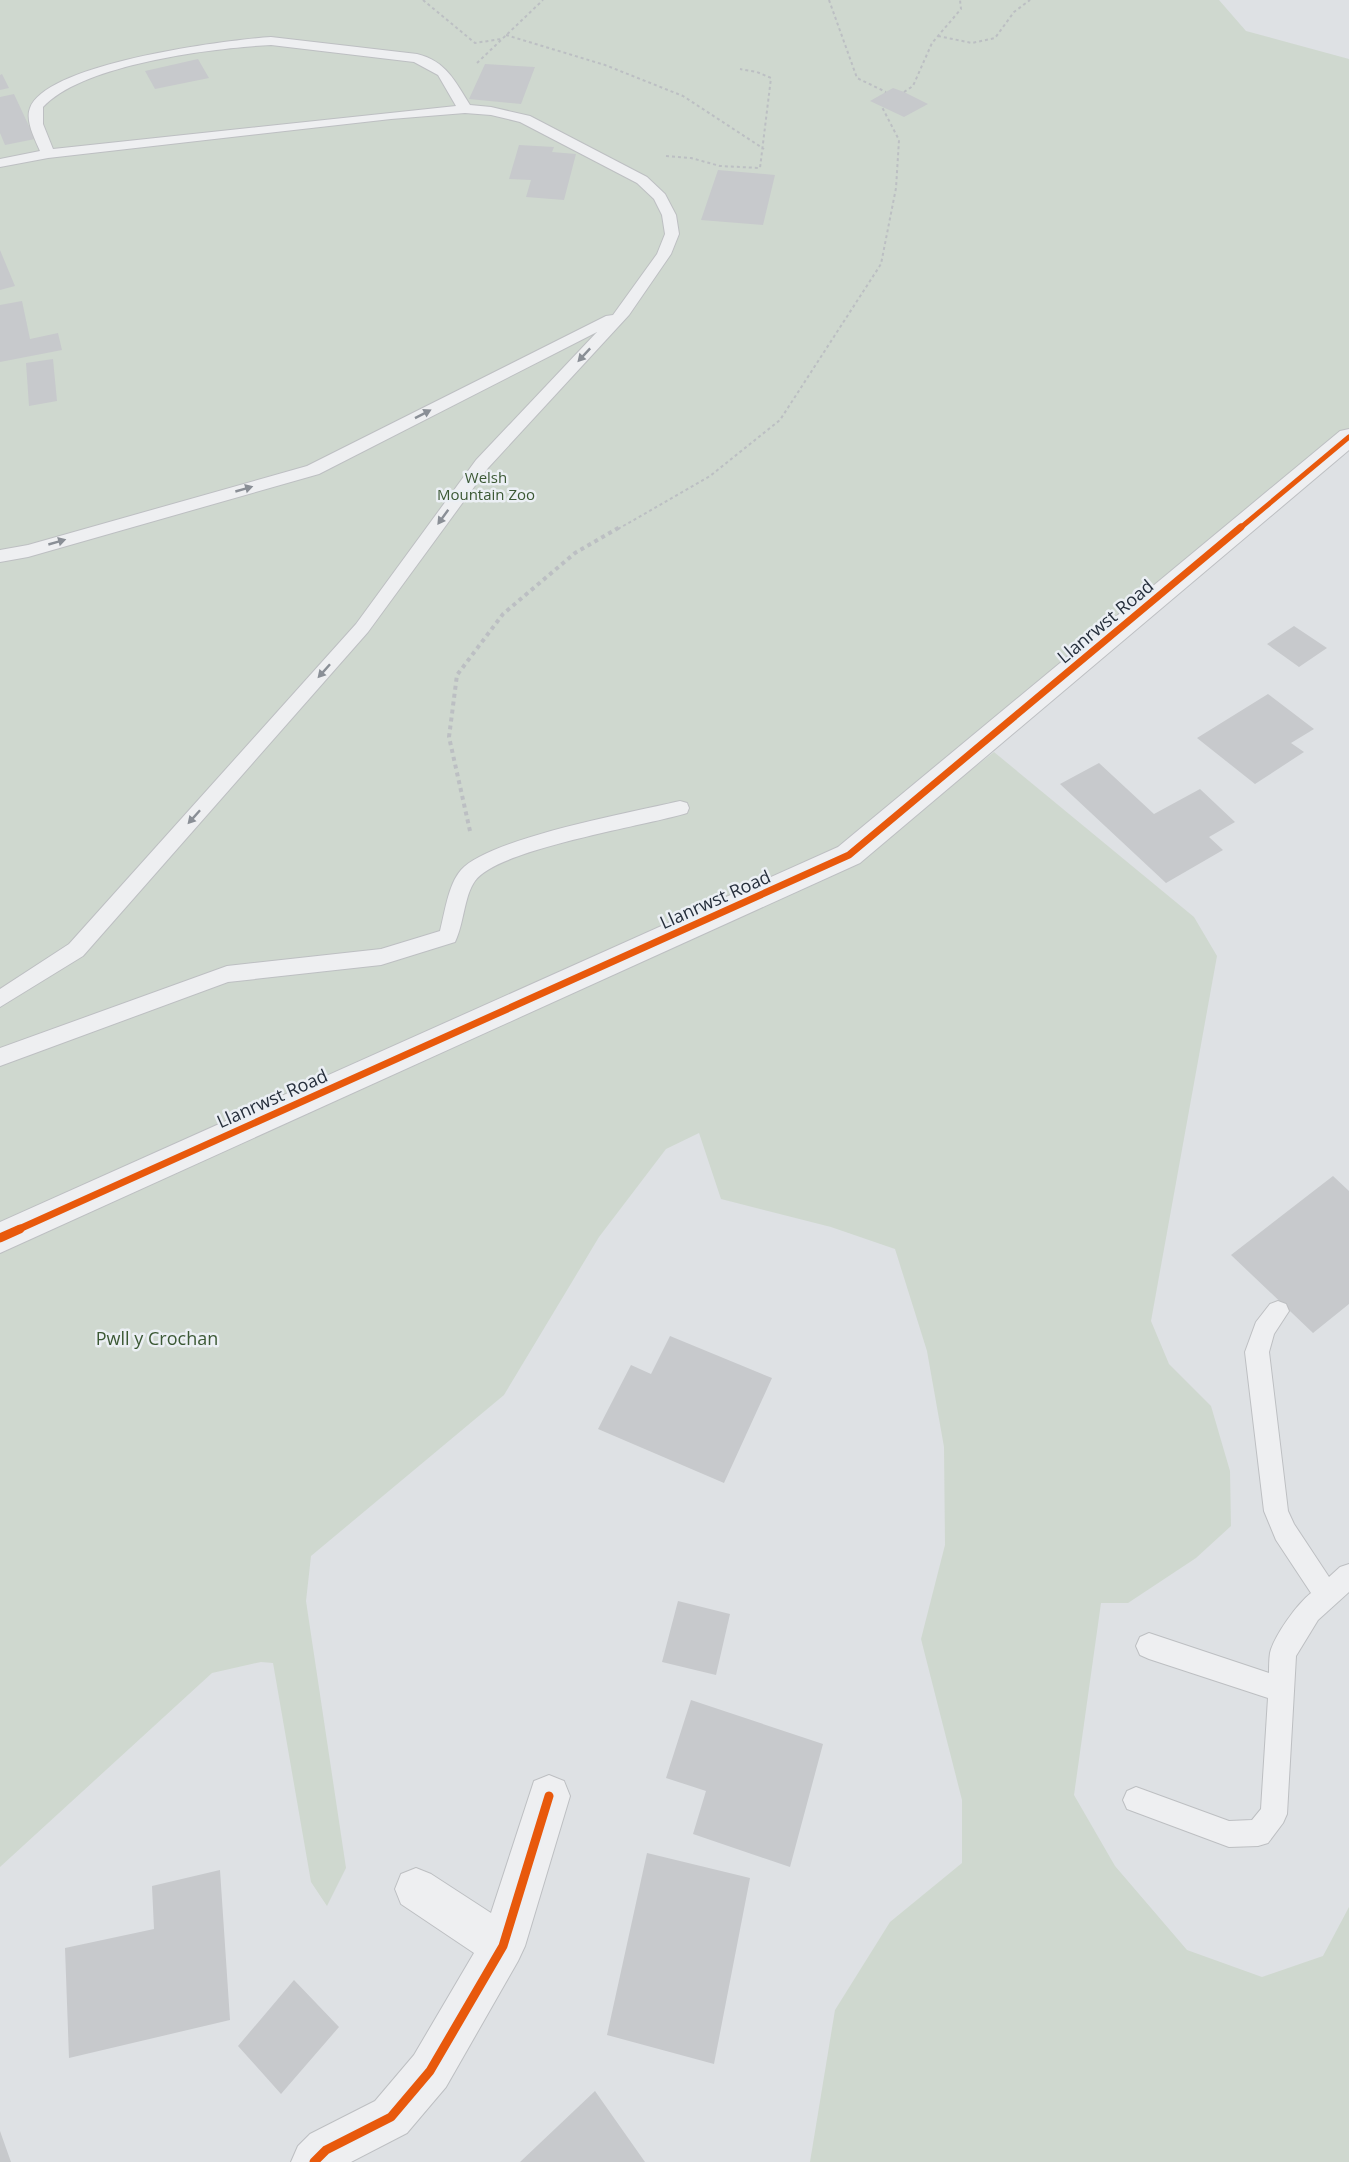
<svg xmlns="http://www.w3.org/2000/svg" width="1349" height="2162" font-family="'Open Sans',sans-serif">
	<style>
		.green { fill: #cfd8cf }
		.building { fill: #c7c9cc }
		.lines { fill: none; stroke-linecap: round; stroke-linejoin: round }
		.service-casing { stroke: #bdbfc2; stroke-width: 2 }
		.minor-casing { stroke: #bdbfc2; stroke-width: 2 }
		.tertiary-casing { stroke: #bdbfc2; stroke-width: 2 }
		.path-far1 { stroke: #bcbfc3; stroke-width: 2; stroke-dasharray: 3 3; stroke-linecap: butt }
		.path { stroke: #bcbfc3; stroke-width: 4; stroke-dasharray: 4 4; stroke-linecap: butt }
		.service { fill: #eeeff1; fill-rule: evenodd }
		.minor { fill: #eeeff1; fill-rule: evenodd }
		.tertiary { fill: #eeeff1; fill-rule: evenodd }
		.cycleway-far2-casing { stroke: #ebeff4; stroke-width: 8 }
		.cycleway-far1-casing { stroke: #ebeff4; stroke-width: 10 }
		.cycleway-casing { stroke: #ebeff4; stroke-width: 13 }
		.cycleway-far2 { stroke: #e8590c; stroke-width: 5 }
		.cycleway-far1 { stroke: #e8590c; stroke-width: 7 }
		.cycleway { stroke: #e8590c; stroke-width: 9 }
		.oneway { fill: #8a8f96 }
		.labels { text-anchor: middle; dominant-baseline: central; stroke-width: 5; stroke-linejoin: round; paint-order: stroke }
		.far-park-label { font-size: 15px; fill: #3b5834; stroke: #ebeff4 }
		.street-label { font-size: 18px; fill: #262f3c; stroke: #ebeff4 }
		.park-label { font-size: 18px; fill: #3b5834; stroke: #ebeff4 }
	</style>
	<rect width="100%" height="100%" fill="#dee1e4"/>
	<!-- green -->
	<path class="green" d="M0,0H1219L1246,31L1349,59V437L849,855L838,874L994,752L1194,917L1217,956L1151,1321L1169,1364L1211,1406L1230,1471L1231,1526L1196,1558L1128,1603H1101L1074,1795L1115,1866L1187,1950L1262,1977L1323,1956L1349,1907V2162H810L835,2010L890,1922L962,1863V1800L921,1639L945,1545L944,1447L927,1351L895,1249L831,1227L721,1199L699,1133L666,1149L599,1237L504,1395L311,1556L306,1601L346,1868L327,1906L311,1882L273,1663L261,1662L212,1673L0,1867Z"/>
	<!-- building -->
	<path class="building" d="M198,59L209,78L155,89L145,71Z
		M485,64L535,67L521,104L469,99Z
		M2,74L9,88L0,90V75Z
		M893,88L904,92L928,104L904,117L870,101Z
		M14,94L35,139L5,145L0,133V97Z
		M519,145L554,147L552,152L576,154L564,200L526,197L531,180L509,179Z
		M718,170L775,175L763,225L701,220Z
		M0,250L15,286L0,290Z
		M22,301L30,339L58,333L62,350L0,362V305Z
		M53,359L57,401L29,406L26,363Z
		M1294,626L1327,648L1299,667L1267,644Z
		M1268,694L1314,729L1291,743L1304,752L1255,784L1197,738Z
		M1099,763L1154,814L1200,789L1235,822L1209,837L1223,850L1166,883L1060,784Z
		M1333,1176L1349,1191V1304L1313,1333L1231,1255Z
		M670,1336L772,1378L724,1483L598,1429L631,1365L651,1374Z
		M678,1601L730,1614L716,1675L662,1662Z
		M691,1700L823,1744L790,1867L693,1834L706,1791L666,1778Z
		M647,1853L750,1878L714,2064L607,2035Z
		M220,1870L230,2020L69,2058L65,1948L154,1929L152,1886Z
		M294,1980L339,2027L281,2094L238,2046Z
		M595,2091L645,2162H520Z
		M0,2131L11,2162H0Z"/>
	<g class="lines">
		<!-- service casing -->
		<g class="service-casing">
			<path id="service" d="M271,37L417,54C446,61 455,81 470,105L491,107L530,116L647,177L665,194L676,215L679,234L671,254L629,315L488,468L368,632L83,956L0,1007V989L69,944L356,624L476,460L597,332L319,474L28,557L0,562V550L28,545L307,466L606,316L613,315L657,254L665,234L662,215L654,199L637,183L520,122L491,115L465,113L391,119L48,158L0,167V159L40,151C35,139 25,121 30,108C47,63 226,40 271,37ZM271,45L414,62L438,75L456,106L53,149L43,124V107C83,64 213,48 271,45Z
				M680,801L687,803L689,808L687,813C645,826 497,849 475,881C464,896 464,924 455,942L381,965L228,982L0,1066V1048L227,966L381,949L440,931C445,912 448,885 461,870C489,838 634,812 680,801Z
				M1278,1301L1286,1304L1289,1311L1274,1334L1269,1352L1288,1511L1294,1524L1329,1577L1340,1567L1349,1564V1592L1318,1620L1296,1656L1287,1814L1283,1823L1268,1843L1258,1846L1229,1847L1127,1809L1123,1800L1127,1791L1136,1787L1229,1821L1252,1820L1261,1809L1268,1698L1149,1659L1140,1655L1136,1646L1140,1637L1149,1633L1269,1673C1269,1667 1269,1660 1270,1653C1274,1636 1297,1604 1311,1593L1276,1540L1264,1511L1245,1352L1256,1322L1270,1304Z"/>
		</g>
		<!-- minor casing -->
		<g class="minor-casing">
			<path id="minor" d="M549,1775L564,1781L570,1796L525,1946L518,1961L446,2087L407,2133L351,2162H291L298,2146L310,2134L375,2101L414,2055L474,1953L401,1904L395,1889L401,1874L416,1868L431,1874L491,1913L534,1781Z"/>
		</g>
		<!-- tertiary casing -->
		<g class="tertiary-casing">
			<path id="tertiary" d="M1349,429V450L860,863L0,1253V1222L838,847L1340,431Z"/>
		</g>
		<!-- path-far1 -->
		<path class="path-far1" d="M423,0L475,43L501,39
			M829,0L857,78L886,92
			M506,35L605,65L683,96L764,149
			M938,36L972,43L995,38L1014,12L1030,0
			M477,63L543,0
			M904,92L913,86L932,43L961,9L960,0
			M666,156L691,158L720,166L760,168L771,78L757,72L740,69
			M618,529L710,476L780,420L881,264L896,188L899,140L882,107"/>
		<!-- path -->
		<path class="path" d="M470,831L449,737L457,675L503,614L575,553L620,527"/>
		<!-- service -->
		<use href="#service" class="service"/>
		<!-- minor -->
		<use href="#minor" class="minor"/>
		<!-- tertiary -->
		<use href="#tertiary" class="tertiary"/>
		<!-- cycleway-far2 casing -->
		<g class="cycleway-far2-casing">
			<path id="cycleway-far2" d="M1239,529L1349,437"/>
		</g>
		<!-- cycleway-far1 casing -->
		<g class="cycleway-far1-casing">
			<path id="cycleway-far1" d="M17,1230L849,855L1241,527"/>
		</g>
		<!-- cycleway casing -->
		<g class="cycleway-casing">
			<path id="cycleway" d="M0,1238L20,1229
				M314,2162L326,2150L391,2117L430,2071L503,1946L549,1796"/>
		</g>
		<!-- cycleway-far2 -->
		<use href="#cycleway-far2" class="cycleway-far2"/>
		<!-- cycleway-far1 -->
		<use href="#cycleway-far1" class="cycleway-far1"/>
		<!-- cycleway -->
		<use href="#cycleway" class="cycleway"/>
	</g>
	<!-- one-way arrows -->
	<defs><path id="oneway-solid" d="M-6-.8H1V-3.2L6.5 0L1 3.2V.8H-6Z" transform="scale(1.5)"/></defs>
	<g class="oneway">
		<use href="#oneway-solid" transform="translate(584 355) rotate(133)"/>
		<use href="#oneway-solid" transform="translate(423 414) rotate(-27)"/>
		<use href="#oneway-solid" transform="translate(244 489) rotate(-16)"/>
		<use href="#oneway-solid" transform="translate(443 517) rotate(126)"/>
		<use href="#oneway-solid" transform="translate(57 542) rotate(-16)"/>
		<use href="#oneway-solid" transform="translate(324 671) rotate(132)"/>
		<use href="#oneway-solid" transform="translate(194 817) rotate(132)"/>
	</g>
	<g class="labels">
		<!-- far-park labels -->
		<g class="far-park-label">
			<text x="486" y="477">Welsh<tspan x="486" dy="17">Mountain Zoo</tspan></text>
		</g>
		<!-- street labels -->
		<g class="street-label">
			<text transform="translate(1105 621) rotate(-40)">Llanrwst Road</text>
			<text transform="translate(715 899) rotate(-24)">Llanrwst Road</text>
			<text transform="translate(272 1098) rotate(-24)">Llanrwst Road</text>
		</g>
		<!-- park labels -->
		<g class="park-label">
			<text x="157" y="1338">Pwll y Crochan</text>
		</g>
	</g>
</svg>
